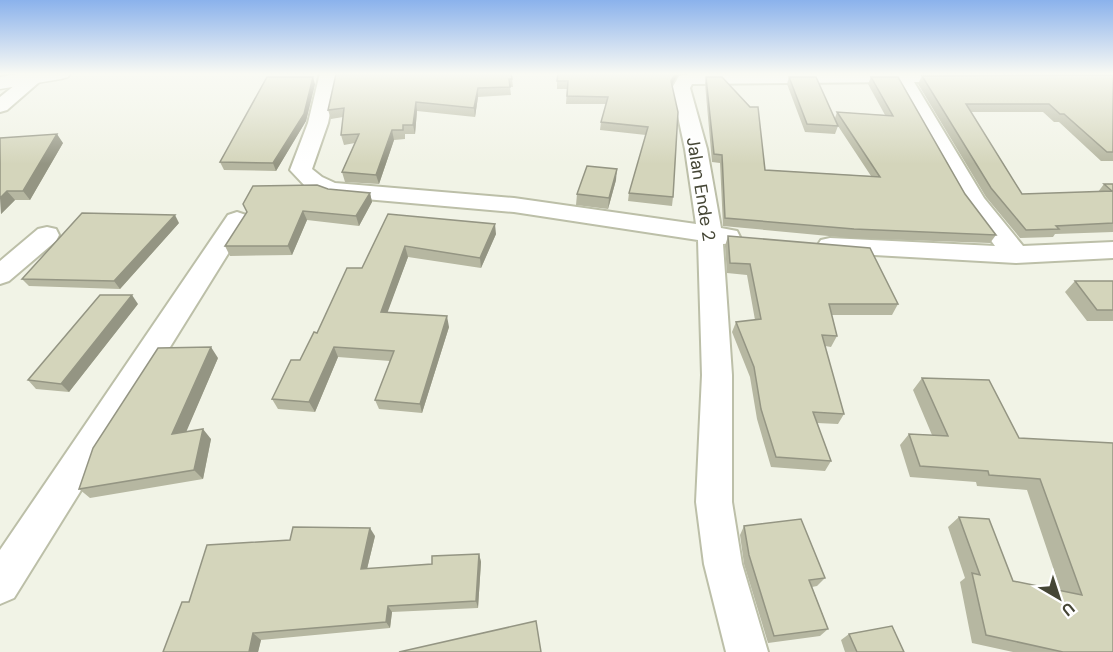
<svg xmlns="http://www.w3.org/2000/svg" width="1113" height="652" font-family="'DM Sans',sans-serif">
	<style>
		.lines { fill: none; stroke-linecap: round; stroke-linejoin: round }
		.minor-casing { stroke: #bcbfa8; stroke-width: 4 }
		.tertiary-casing { stroke: #bcbfa8; stroke-width: 3 }
		.minor { fill: #fff; fill-rule: evenodd }
		.tertiary { fill: #fff; fill-rule: evenodd }
		.wall { fill: #b6b7a1 }
		.shaded-wall { fill: #949583 }
		.building { fill: #d4d5bb; stroke: #949583; stroke-width: 1.5 }
		.labels { text-anchor: middle; dominant-baseline: central; stroke-width: 4.5; stroke-linejoin: round; paint-order: stroke }
		.street-label { font-size: 18px; fill: #454635; stroke: #fff }
	</style>
	<rect width="100%" height="100%" fill="#f1f3e6"/>
	<g class="lines">
		<!-- minor casing -->
		<g class="minor-casing">
			<path id="minor" d="M30,73H42L45,77L7,110L0,112V97Z
				M320,73H338L328,123L312,169L322,177L335,183L514,198L696,224L685,149L672,88L679,76L692,73H1113V81L914,82L984,198L1023,246L1113,242V258L1016,263L821,252L817,246L821,240L830,238L995,246L962,201L896,82L692,84L690,88L707,149L721,228L737,231L740,237L737,243L723,244L732,375V502L742,564L768,652H726L704,564L696,502L702,375L698,240L514,212L331,196L306,187L290,170L308,123Z
				M237,212L246,215L249,220L14,598L0,604V550L228,215Z
				M47,227L56,229L59,235L56,241L9,281L0,284V261L38,229Z"/>
		</g>
		<!-- tertiary casing -->
		<g class="tertiary-casing">
			<path id="tertiary" d="M22,73H71L68,77L61,79L0,89V77Z"/>
		</g>
		<!-- minor -->
		<use href="#minor" class="minor"/>
		<!-- tertiary -->
		<use href="#tertiary" class="tertiary"/>
	</g>
	<!-- wall -->
	<path class="wall" d="M336,74L512,79L513,87H510L511,95L478,97L475,117L417,111L415,134H405V139L394,140L379,184L345,182L342,172L355,143L344,145L341,135L343,117L331,119L328,110Z
		M1113,75V161H1101L1059,122H1054L1043,112H971L1022,194L1098,192L1104,184H1113V232L1055,234L1053,237L1020,238L986,197L918,84L922,76Z
		M706,77L765,170L871,176L838,126L835,134L805,132L787,84L789,77L835,118L837,112L885,115L868,84L871,77L965,194L996,235L990,243L850,238L723,226L720,163L712,162L705,84Z
		M557,81L672,85L673,197L672,206L628,201L629,193L646,135L600,130L601,122L606,104H566L567,89H557Z
		M315,84L306,121L276,171L224,170L220,162Z
		M0,138L63,143L30,200H15L1,214Z
		M616,180L608,209L576,205L577,194Z
		M328,189L370,193L372,202L359,226L307,220L292,255L230,256L225,246Z
		M388,214L496,234L481,268L408,257L387,312L449,327L422,413L379,409L375,400L390,361L338,357L315,412L278,409L272,399L300,360L317,333L362,268Z
		M179,223L120,289L29,286L22,279Z
		M728,236L898,304L892,315H831L837,336L831,347L825,346L844,414L838,424L817,423L831,461L825,471L771,467L757,419L750,377L732,332L736,322L755,320L747,275L727,273L725,246Z
		M1075,281H1113V321H1087L1065,292Z
		M138,304L69,392L36,389L28,380Z
		M218,358L186,431L211,439L203,479L90,498L79,489Z
		M922,378L1019,438L1113,443V652H1013L972,643L960,582L965,578L948,527L959,517L1013,581L1061,591L1027,490L977,486L976,482L910,477L900,445L909,434L932,435L913,390Z
		M744,526L825,578L817,586L812,587L828,629L820,636L768,643L744,564L740,535Z
		M375,536L367,569L432,564L479,554L481,562L478,608L392,612L390,628L261,640L258,652H163L189,602Z
		M849,634L904,652H845L841,640Z"/>
	<!-- shaded-wall -->
	<path class="shaded-wall" d="M676,73H679L670,88L671,81Z
		M313,77L315,84L306,121L276,171L273,163Z
		M478,88V97L475,117L474,108Z
		M416,102L417,111L415,134L413,125Z
		M392,130L394,140L379,184L376,175Z
		M57,134L63,143L30,200L23,191Z
		M617,169L616,180L608,209L609,198Z
		M7,191L15,200L1,214L0,198Z
		M370,193L372,202L359,226L356,216Z
		M303,211L307,220L292,255L288,246Z
		M175,215L179,223L120,289L114,281Z
		M495,224L496,234L481,268L480,258Z
		M405,246L408,257L384,322L381,312Z
		M132,295L138,304L69,392L61,384Z
		M447,316L449,327L422,413L420,404Z
		M211,347L218,358L181,444L172,434Z
		M334,347L338,357L315,412L309,402Z
		M203,429L211,439L203,479L194,470Z
		M370,528L375,536L365,577L361,569Z
		M479,554L481,562L478,608L476,601Z
		M388,606L392,612L390,628L386,622Z
		M253,633L261,640L258,652H249Z"/>
	<!-- building -->
	<path class="building" d="M353,73H511L512,79H509L510,87L478,88L474,108L416,102L413,125H403V130H392L376,175L342,172L359,134L341,135L344,108L328,110L336,74Z
		M558,73H676L671,81L678,112L673,197L629,193L648,127L601,122L608,97L567,96L568,81H557Z
		M1113,75V152H1107L1064,114H1060L1049,104H966L1022,194L1112,191L1104,184H1113V223L1056,226L1059,229L1026,230L991,188L922,76Z
		M267,77H313L304,114L273,163L220,162Z
		M706,77H722L750,107H758L765,170L880,177L837,112L893,116L871,77H898L965,194L996,235L854,229L725,218L722,155L714,154Z
		M789,77H816L838,126L807,124Z
		M57,134L23,191H7L0,198V138Z
		M587,166L617,169L609,198L577,194Z
		M317,185L328,189L370,193L356,216L303,211L288,246H225L247,212L243,204L253,186Z
		M82,213L175,215L114,281L22,279Z
		M388,214L495,224L480,258L405,246L381,312L447,316L420,404L375,400L394,351L334,347L309,402L272,399L291,360H300L314,332L317,333L347,268H362Z
		M728,236L870,248L898,304H829L837,336L822,335L844,414L813,412L831,461L776,457L761,409L754,367L736,322L761,319L750,264L730,263Z
		M1075,281H1113V310H1097Z
		M100,295H132L61,384L28,380Z
		M211,347L172,434L203,429L194,470L79,489L93,448L158,348Z
		M922,378L989,380L1019,438L1113,443V652H1063L986,635L972,573L980,575L959,517L989,519L1013,581L1082,595L1040,479L989,475L988,471L920,466L909,434L948,436Z
		M801,519L825,578L809,580L828,629L774,636L749,555L744,526Z
		M293,527L370,528L361,569L432,564V556L479,554L476,601L388,606L386,622L253,633L249,652H163L182,602H189L207,545L290,540Z
		M536,621L541,652H399Z
		M892,626L904,652H857L849,634Z"/>
	<!-- sky -->
	<linearGradient id="sky" x2="0" y2="1"><stop stop-color="#8bb2ec"/><stop offset="0.45" stop-color="#f9faf4"/><stop offset="1" stop-color="#f9faf4" stop-opacity="0"/></linearGradient>
	<rect width="1113" height="164" fill="url(#sky)"/>
	<g class="labels">
		<!-- street labels -->
		<g class="street-label">
			<text transform="translate(701 189) rotate(81)">Jalan Ende 2</text>
		</g>
	</g>
	<!-- north arrow -->
	<g transform="translate(1059 598) rotate(141)" stroke="#ffffff" stroke-width="4.5" paint-order="stroke">
	<path d="M0-4.5L10 22L0 15L-10 22Z" fill="#454635"/>
	<text y="-9" font-size="16" font-weight="bold" text-anchor="middle" fill="#454635">U</text>
	</g>
</svg>
